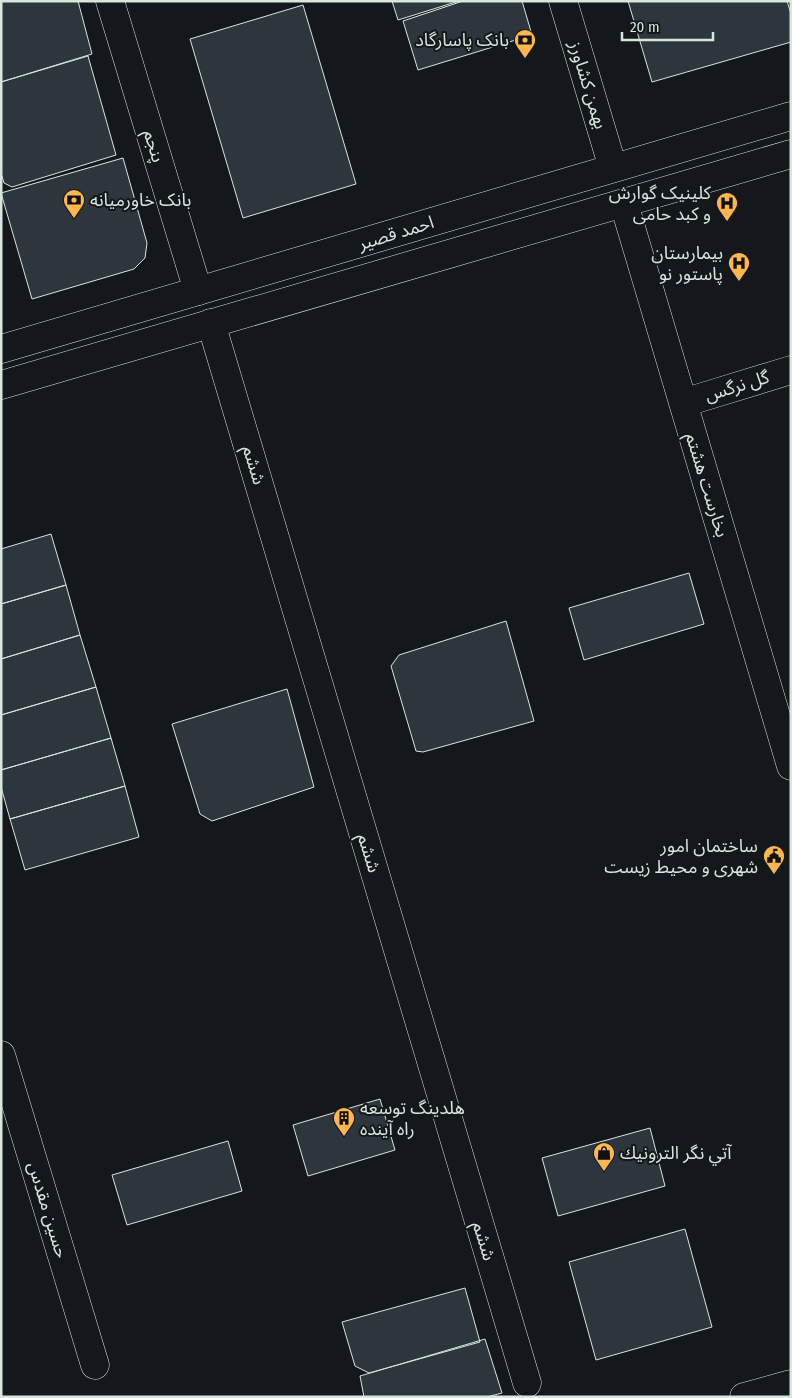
<svg xmlns="http://www.w3.org/2000/svg" width="792" height="1398" font-family="'Fira Sans Condensed','Noto Sans Arabic',sans-serif">
	<style>
		.building { fill: #2c363c; stroke: #d8e6dc }
		.lines { fill: none; stroke-linecap: round; stroke-linejoin: round }
		.minor-casing { stroke: #d8e6dc; stroke-width: 29 }
		.secondary-casing { stroke: #d8e6dc; stroke-width: 29 }
		.minor { stroke: #14181c; stroke-width: 28 }
		.secondary { stroke: #14181c; stroke-width: 28 }
		.labels { text-anchor: middle; dominant-baseline: central; stroke-width: 4; stroke-linejoin: round; paint-order: stroke }
		.poi-label { font-size: 18px; fill: #d8e6dc; stroke: #14181c; text-anchor: end }
		.street-label { font-size: 18px; fill: #d8e6dc; stroke: #14181c }
	</style>
	<rect width="100%" height="100%" fill="#14181c"/>
	<!-- building -->
	<path class="building" d="M1,1H78L92,54L1,82Z
		M392,1H459L398,20Z
		M463,1H522L532,35L418,70L403,21Z
		M628,1H787L791,14V42L652,82Z
		M303,5L356,184L243,218L190,39Z
		M88,56L116,155L12,187L4,183L1,173V82Z
		M123,158L147,243L145,258L134,269L32,299L1,193Z
		M51,534L66,585L1,604V549Z
		M689,573L704,624L584,660L569,608Z
		M66,585L80,635L1,659V604Z
		M506,621L534,721L423,752L416,751L391,666L399,655Z
		M80,635L96,687L1,715V659Z
		M96,687L111,738L1,770V715Z
		M287,689L314,787L212,821L200,814L172,724Z
		M111,738L125,786L10,819L1,787V770Z
		M125,786L139,837L25,870L10,819Z
		M380,1099L395,1150L308,1176L293,1125Z
		M650,1128L665,1186L558,1216L542,1158Z
		M228,1141L242,1191L127,1225L112,1175Z
		M685,1229L712,1327L596,1360L569,1262Z
		M465,1288L480,1342L369,1373L355,1366L342,1322Z
		M485,1339L502,1393L487,1397H364L360,1376Z"/>
	<g class="lines">
		<!-- minor casing -->
		<g class="minor-casing">
			<path id="minor" d="M110,1L198,291
				M563,1L613,168
				M624,204L791,766
				M211,323L527,1383
				M683,403L791,370
				M1,1055L95,1365"/>
		</g>
		<!-- secondary casing -->
		<g class="secondary-casing">
			<path id="secondary" d="M1,349L791,116
				M1,385L791,154
				M744,1397L791,1384"/>
		</g>
		<!-- minor -->
		<use href="#minor" class="minor"/>
		<!-- secondary -->
		<use href="#secondary" class="secondary"/>
	</g>
	<!-- icons -->
	<defs>
		<g id="bank-pin" transform="scale(1.125)"><path d="M0 17L-7.5 6A9.5 9.5 0 1 1 7.5 6Z" fill="#ffb74d" stroke="#14181c"/><path d="M-6-4H6V4H-6ZM0-2.3a2.3 2.3 0 1 0 0 4.6a2.3 2.3 0 1 0 0-4.6Z" fill="#111"/></g>
		<g id="hospital-pin" transform="scale(1.125)"><path d="M0 17L-7.5 6A9.5 9.5 0 1 1 7.5 6Z" fill="#ffb74d" stroke="#14181c"/><path d="M-5-5h3v3.5h4V-5h3V5h-3V1.5h-4V5h-3Z" fill="#111"/></g>
		<g id="civic-pin" transform="scale(1.125)"><path d="M0 17L-7.5 6A9.5 9.5 0 1 1 7.5 6Z" fill="#ffb74d" stroke="#14181c"/><path d="M-.6-6.5H3V-4.5H.6V-3L4-1V1h2V6H-6V1h2V-1L-.6-3ZM-1.2 2.5V6h2.4V2.5Z" fill="#111"/></g>
		<g id="building-pin" transform="scale(1.125)"><path d="M0 17L-7.5 6A9.5 9.5 0 1 1 7.5 6Z" fill="#ffb74d" stroke="#14181c"/><path d="M-4-6H4V6H1V3H-1V6H-4ZM-2.5-4.3h1.7v1.8h-1.7ZM.8-4.3h1.7v1.8H.8ZM-2.5-1h1.7V.8h-1.7ZM.8-1h1.7V.8H.8Z" fill="#111"/></g>
		<g id="shop-pin" transform="scale(1.125)"><path d="M0 17L-7.5 6A9.5 9.5 0 1 1 7.5 6Z" fill="#ffb74d" stroke="#14181c"/><path d="M-5-2.5h2.3a2.7 3.5 0 0 1 5.4 0H5L5.5 6h-11ZM-1.5-2.5h3a1.5 2.3 0 0 0-3 0Z" fill="#111"/></g>
	</defs>
	<g fill-rule="evenodd">
		<use href="#bank-pin" x="525" y="40"/>
		<use href="#bank-pin" x="74" y="200"/>
		<use href="#hospital-pin" x="727" y="203"/>
		<use href="#hospital-pin" x="739" y="263"/>
		<use href="#civic-pin" x="774" y="856"/>
		<use href="#building-pin" x="344" y="1118"/>
		<use href="#shop-pin" x="604" y="1153"/>
	</g>
	<g class="labels">
		<!-- poi labels -->
		<g class="poi-label">
			<text x="509" y="40">بانک پاسارگاد</text>
			<text x="711" y="193">کلینیک گوارش<tspan x="711" dy="21">و کبد حامی</tspan></text>
			<text x="90" y="200" text-anchor="start">بانک خاورمیانه</text>
			<text x="723" y="253">بیمارستان<tspan x="723" dy="21">پاستور نو</tspan></text>
			<text x="758" y="846">ساختمان امور<tspan x="758" dy="21">شهری و محیط زیست</tspan></text>
			<text x="360" y="1108" text-anchor="start">هلدینگ توسعه<tspan x="360" dy="21">راه آینده</tspan></text>
			<text x="620" y="1153" text-anchor="start">آتي نگر الترونيك</text>
		</g>
		<!-- street labels -->
		<g class="street-label">
			<text transform="translate(588 85) rotate(73)">بهمن کشاورز</text>
			<text transform="translate(154 146) rotate(73)">پنجم</text>
			<text transform="translate(396 233) rotate(-17)">احمد قصیر</text>
			<text transform="translate(737 386) rotate(-17)">گل نرگس</text>
			<text transform="translate(254 465) rotate(73)">ششم</text>
			<text transform="translate(707 485) rotate(73)">بخارست هشتم</text>
			<text transform="translate(369 853) rotate(73)">ششم</text>
			<text transform="translate(48 1210) rotate(73)">حسین مقدس</text>
			<text transform="translate(484 1241) rotate(73)">ششم</text>
		</g>
	</g>
	<!-- border -->
	<rect width="792" height="1398" fill="none" stroke="#d8e6dc" stroke-width="5"/>
	<!-- scale -->
	<path d="M622 32v8h91v-8" fill="none" stroke="#d8e6dc" stroke-width="2.5"/>
	<text x="630" y="32" font-size="15" fill="#d8e6dc" stroke="#14181c" stroke-width="4" paint-order="stroke">20 m</text>
</svg>
